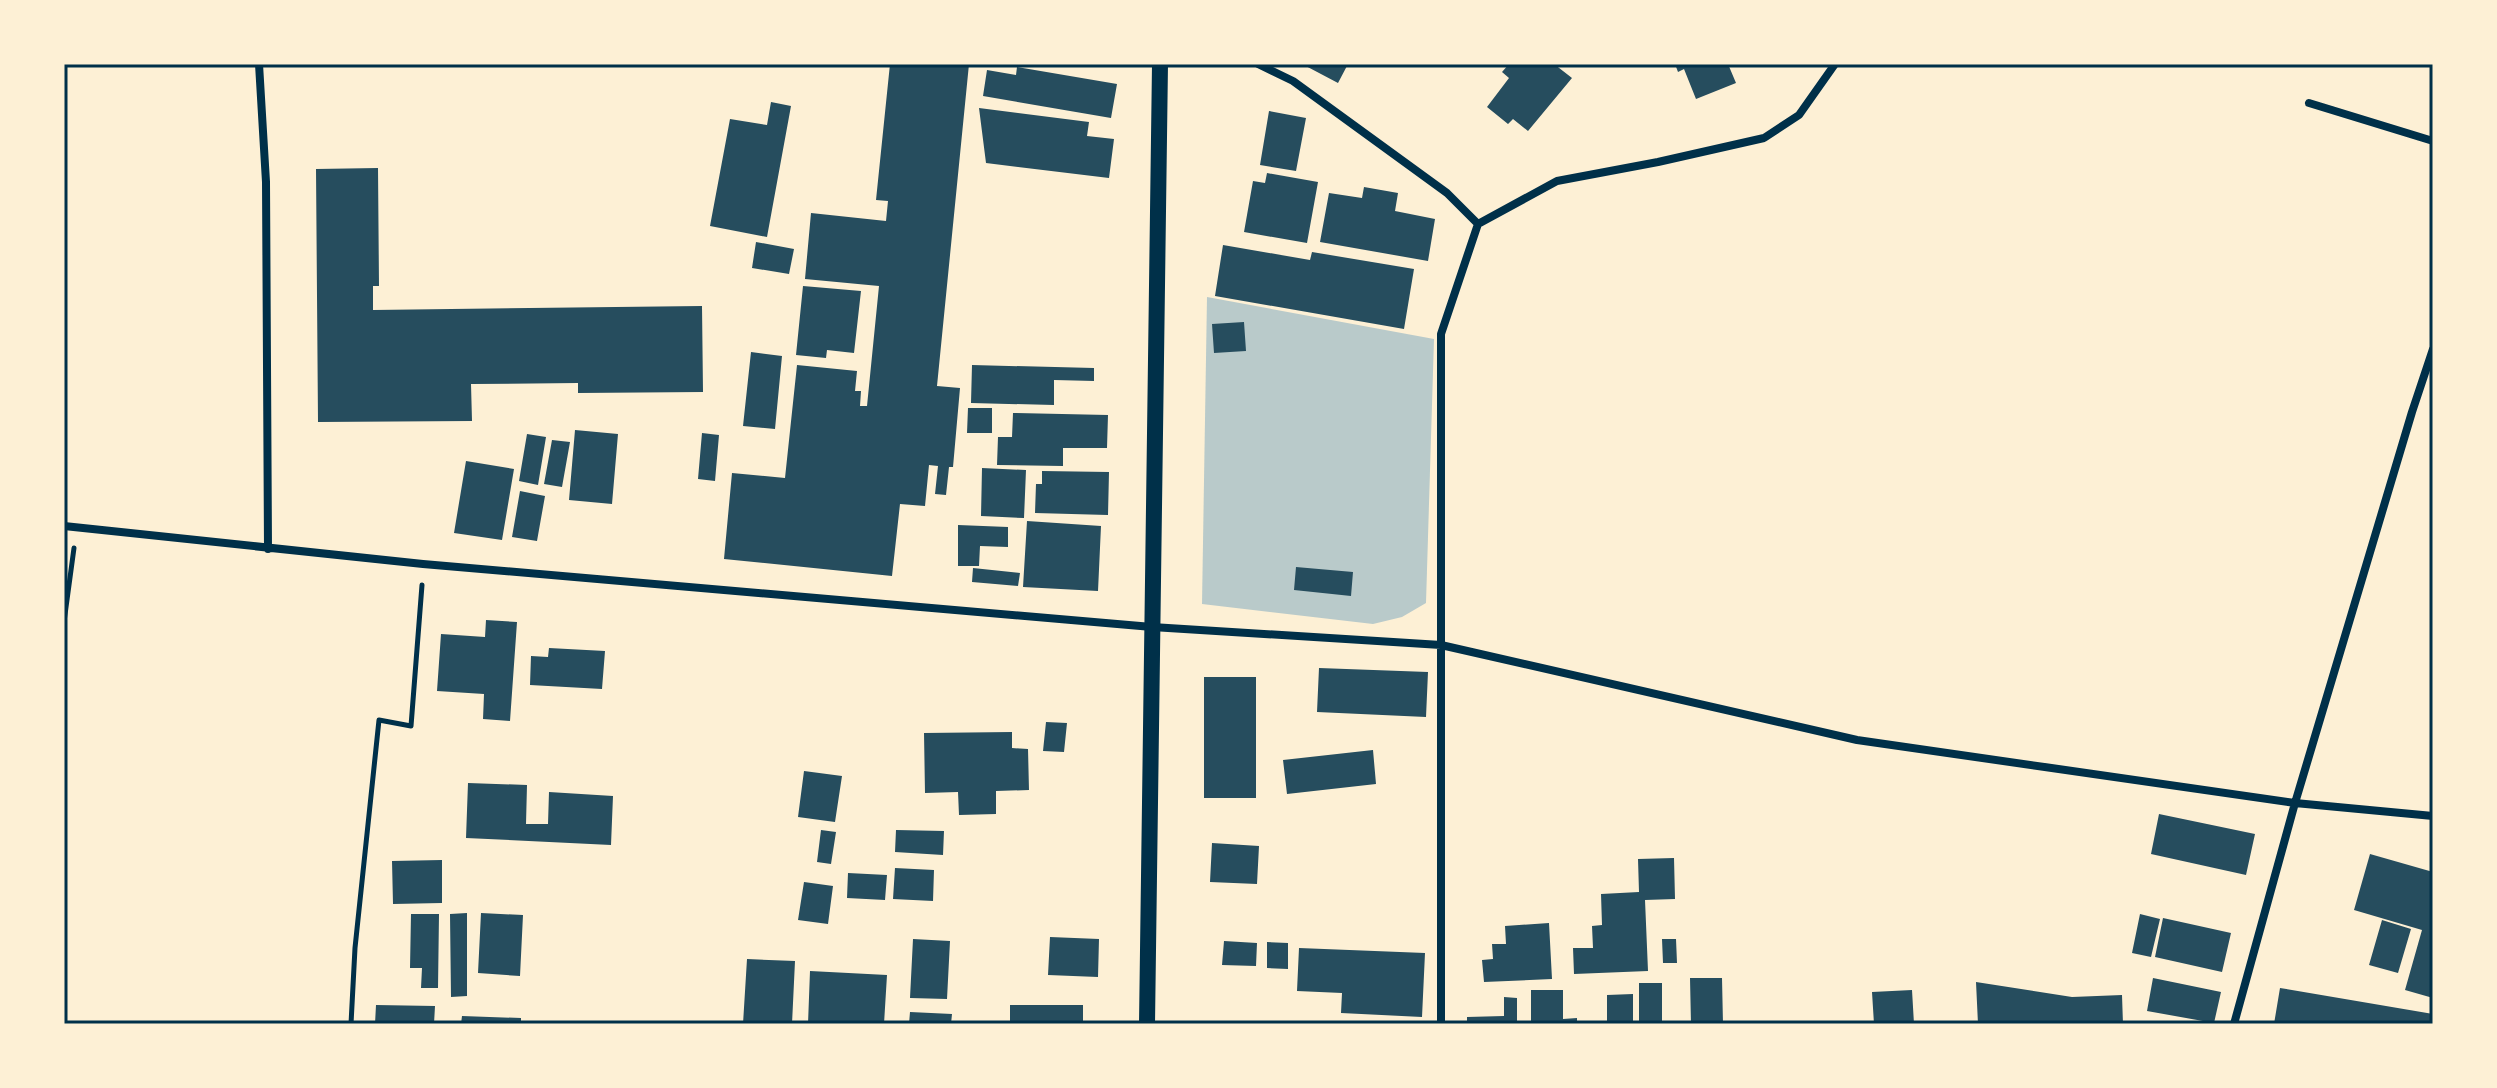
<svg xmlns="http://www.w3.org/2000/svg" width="2497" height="1088" font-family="'Noto Sans',sans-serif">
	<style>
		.green { fill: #b9caca }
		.building { fill: #264d5e }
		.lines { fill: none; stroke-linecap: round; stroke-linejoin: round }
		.path { stroke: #003049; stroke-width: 5 }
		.minor { stroke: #003049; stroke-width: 8 }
		.secondary { stroke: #003049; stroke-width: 16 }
		.neatline { fill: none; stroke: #003049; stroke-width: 3 }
	</style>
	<rect width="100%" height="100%" fill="#fdf0d5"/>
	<!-- green -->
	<path class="green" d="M1207,297L1434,339L1426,603L1402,617L1373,624L1202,604Z"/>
	<!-- building -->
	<path class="building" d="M890,64H969L937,386L960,388L953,467H949L946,495L935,494L938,466L929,465L925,506L900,504L892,576L724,559L732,473L785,478L797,365L857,371L855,391H861L860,406H867L879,286L805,279L811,213L886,221L888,201L876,200Z
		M1302,64H1348L1338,83Z
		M1509,64H1554L1572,78L1528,131L1513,119L1508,124L1487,107L1509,78L1502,72Z
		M1675,64H1728L1736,83L1696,99L1684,69L1678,72Z
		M1017,67L1117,84L1111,118L983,96L987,70L1016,75Z
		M771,102L791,106L767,237L710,226L730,119L767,125Z
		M979,108L1089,122L1087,136L1114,139L1109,178L986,163Z
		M1269,111L1306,118L1296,171L1260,165Z
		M378,168L379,286H373V310L702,306L703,392L578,393V383L471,384L472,421L318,422L316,169Z
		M1267,173L1318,182L1307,243L1244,232L1253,181L1265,183Z
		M1364,187L1398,193L1395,211L1435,219L1428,261L1320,242L1329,193L1362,198Z
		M756,242L794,249L789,274L752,268Z
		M1223,245L1310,260L1312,252L1414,269L1404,329L1215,296Z
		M803,286L861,291L854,353L827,350L826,358L796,355Z
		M1244,322L1246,351L1214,353L1212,324Z
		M751,352L782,356L775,429L743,426Z
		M972,365L1094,368V381L1054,380V405L971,403Z
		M968,408H992V433H967Z
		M1013,413L1108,415L1107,448H1063V466L997,465L998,437H1012Z
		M575,430L618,434L612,504L569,500Z
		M702,433L719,435L715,481L698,479Z
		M527,434L546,437L538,485L519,481Z
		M552,440L570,442L562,487L544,484Z
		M466,461L514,469L502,540L454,533Z
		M982,468L1026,470L1024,518L981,516Z
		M1042,471L1109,472L1108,515L1035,513L1036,484H1042Z
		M520,491L545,496L537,541L512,537Z
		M1027,521L1101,526L1098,591L1023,587Z
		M958,525L1008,527V547L980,546L979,566H958Z
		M1296,567L1353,572L1351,596L1294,590Z
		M973,568L1020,573L1018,586L972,582Z
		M486,620L517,622L510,721L483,719L484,694L437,691L441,634L485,637Z
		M549,648L605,651L602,689L530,685L531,656L548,657Z
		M1319,668L1428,672L1426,717L1317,712Z
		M1204,677H1256V798H1204Z
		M1046,722L1067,723L1064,752L1043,751Z
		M1012,732V748L1028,749L1029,790L996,791V814L959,815L958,792L925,793L924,733Z
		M1373,750L1376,784L1287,794L1283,760Z
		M804,771L842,776L835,822L798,817Z
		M468,783L527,785L526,824H548L549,792L613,796L611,845L466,838Z
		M2159,814L2255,834L2246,875L2151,854Z
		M821,830L836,832L831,864L817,862Z
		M896,830L944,831L943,855L895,852Z
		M1212,843L1259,846L1257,884L1210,882Z
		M2370,854L2433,872V998L2405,990L2422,930L2354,910Z
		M1674,858L1675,899L1645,900L1648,971L1574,974L1573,948H1593L1592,926L1602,925L1601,894L1639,892L1638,859Z
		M442,860V903L393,904L392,861Z
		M895,868L934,870L933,901L893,899Z
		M848,873L887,875L885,900L847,898Z
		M804,882L833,886L828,924L798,920Z
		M467,913V996L451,997L450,914Z
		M481,913L523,915L520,976L478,973Z
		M411,914H439L438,988H421L422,968H410Z
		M2140,914L2160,919L2151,957L2132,953Z
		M2163,918L2231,933L2222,972L2155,957Z
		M2382,920L2411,929L2398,973L2369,965Z
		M1549,923L1552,979L1484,982L1482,960L1493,959L1492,944H1506L1505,926Z
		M1050,937L1099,939L1098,977L1048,975Z
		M913,939L950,941L947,999L910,998Z
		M1662,939H1676L1677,963H1663Z
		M1224,941L1257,943L1256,966L1222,965Z
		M1267,942L1288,943V969L1267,968Z
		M1299,948L1425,953L1422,1017L1341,1013L1342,993L1297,991Z
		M747,959L795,961L792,1024H743Z
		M810,971L887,975L884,1024H808Z
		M1690,978H1722L1723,1024H1691Z
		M2153,978L2221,992L2214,1023L2147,1011Z
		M1976,982L2072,997L2122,995L2123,1024H1978Z
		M1639,983H1662V1024H1639Z
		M2280,988L2433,1014V1024H2274Z
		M1531,990H1563V1019L1577,1018V1024H1531Z
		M1912,990L1914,1024H1874L1872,992Z
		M1633,994V1024H1607V995Z
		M1504,997L1517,998V1024H1467V1017L1504,1016Z
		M376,1005L435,1006L434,1024H375Z
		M1010,1005H1083V1024H1010Z
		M910,1012L952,1014L951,1024H909Z
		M462,1016L521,1018V1024H461Z"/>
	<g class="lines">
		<!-- path -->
		<path class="path" d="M64,622L74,548
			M351,1024L355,948L379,720L411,726L422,585"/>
		<!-- minor -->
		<path class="minor" d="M259,64L266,182L268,549
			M1258,64L1293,81L1447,193L1478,224
			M2309,103L2433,141
			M64,526L423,564L1152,627L1441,645L1857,740L2295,803L2433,816
			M1441,1024V334L1478,224L1557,181L1658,162L1764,138L1799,115L1835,64
			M2234,1024L2295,803L2412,412L2433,349"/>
		<!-- secondary -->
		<path class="secondary" d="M1147,1024L1160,64"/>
	</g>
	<!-- border -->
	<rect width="2497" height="1088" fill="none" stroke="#fdf0d5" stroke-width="132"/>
	<rect x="66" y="66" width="2365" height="956" class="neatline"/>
</svg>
